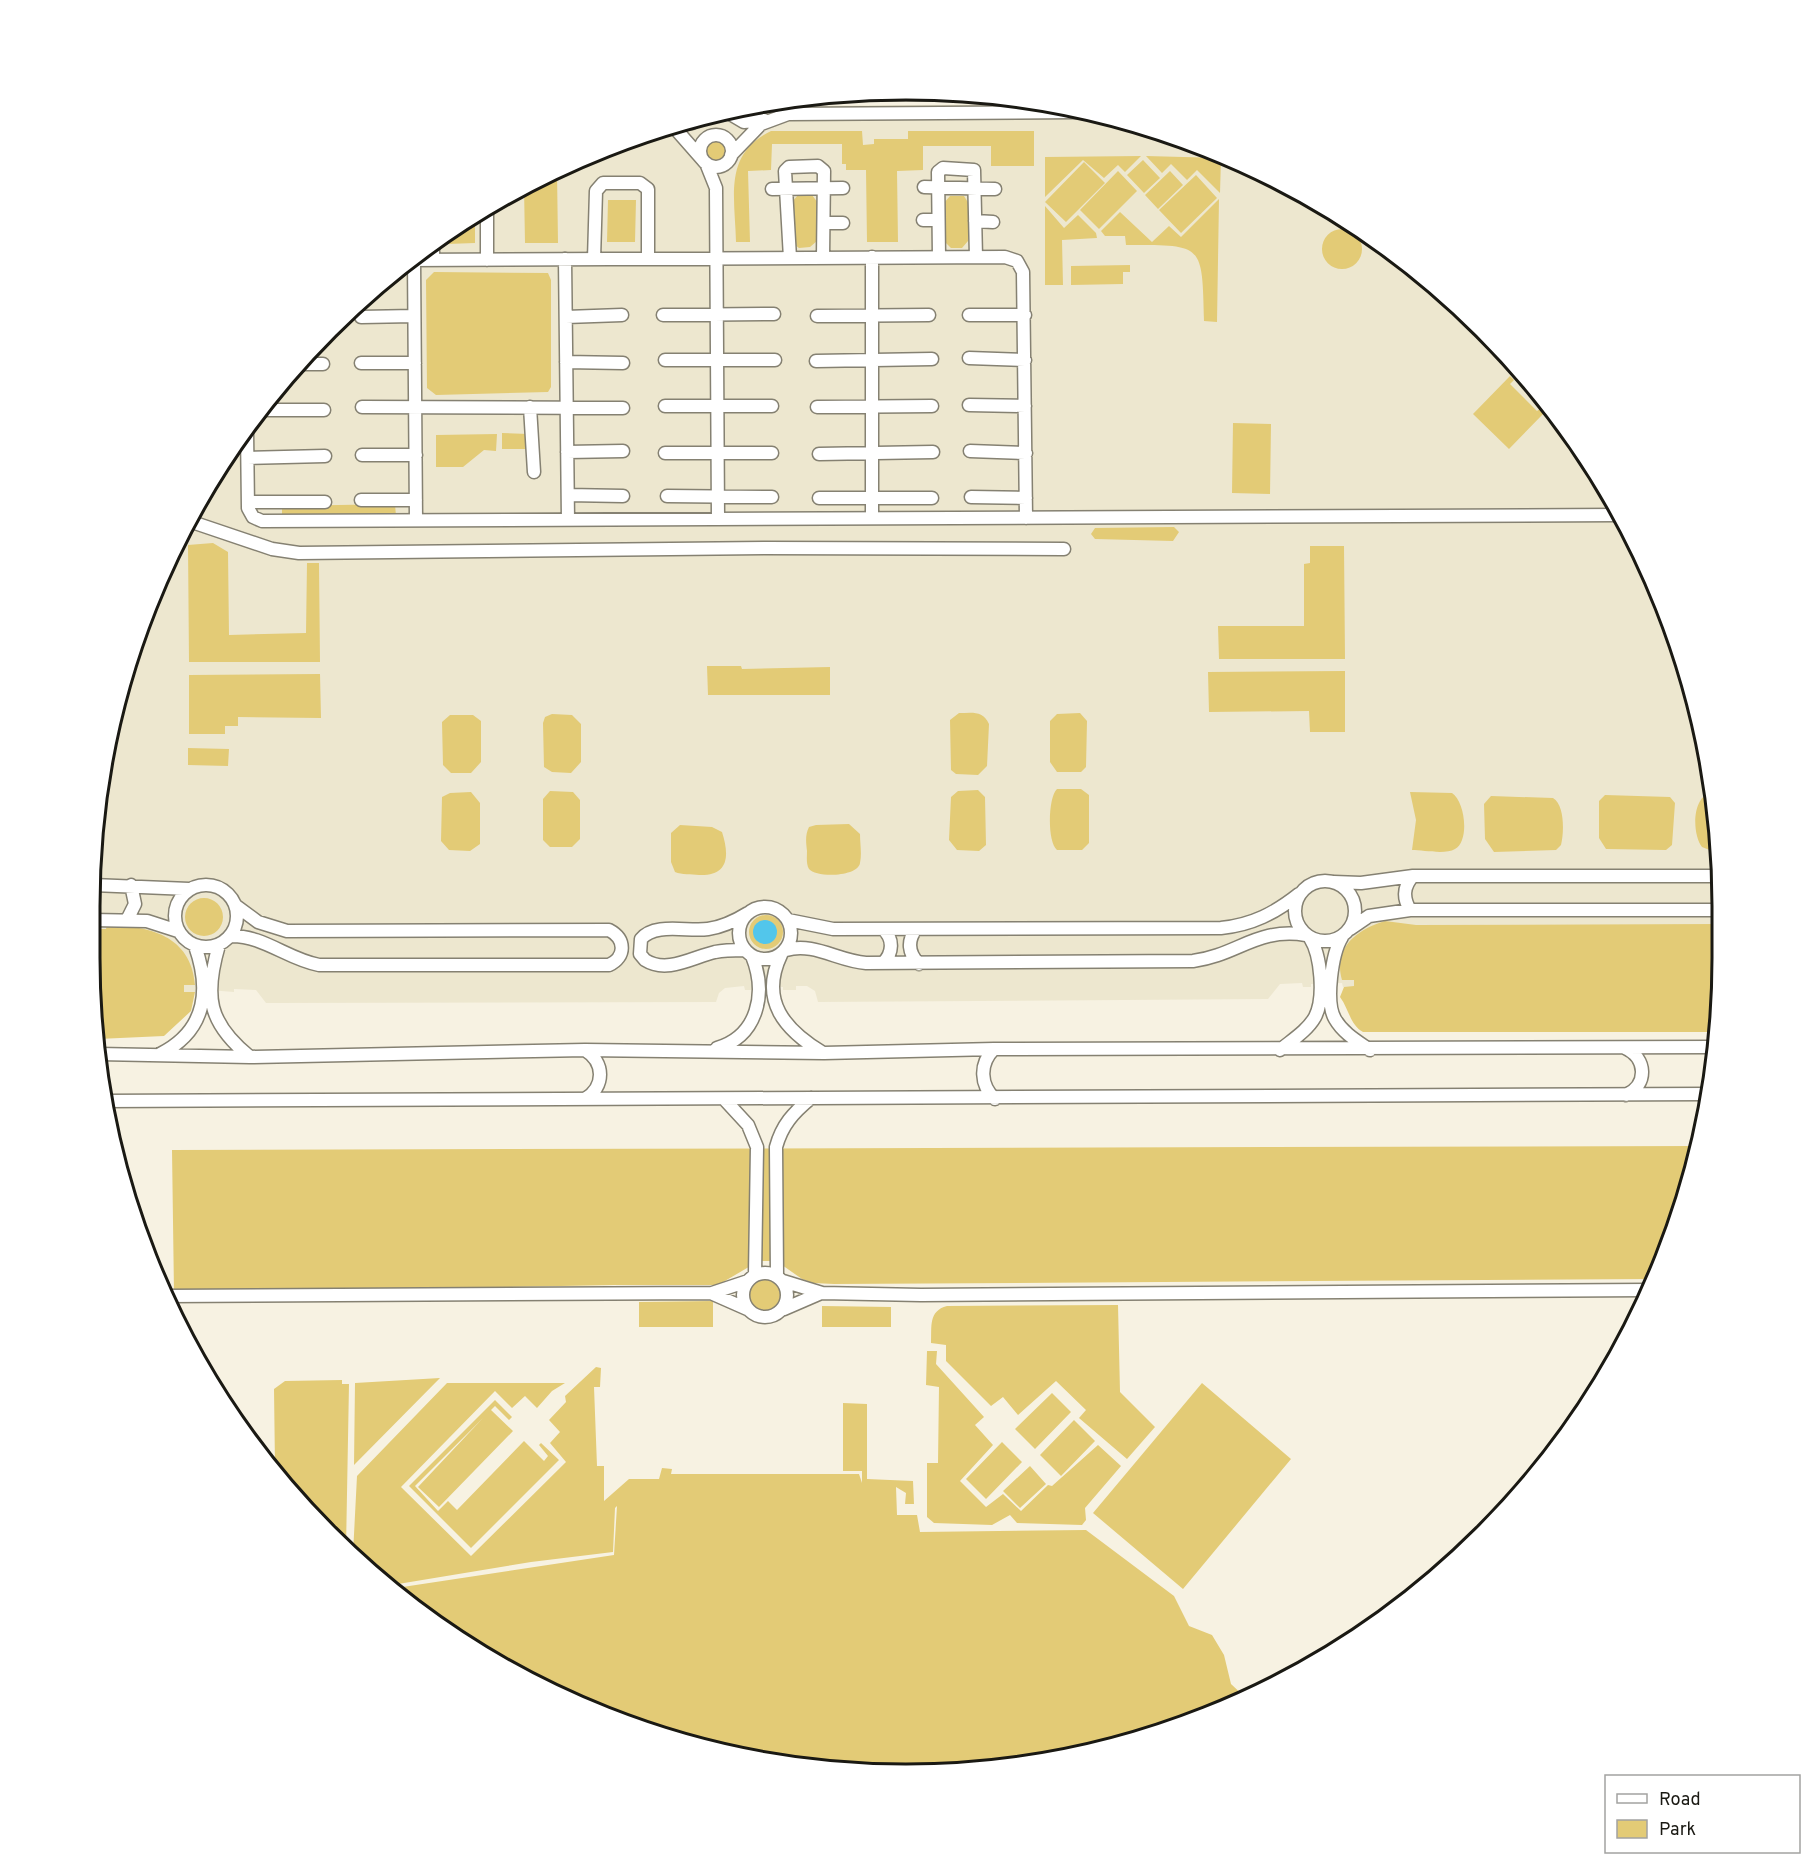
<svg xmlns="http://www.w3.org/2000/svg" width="1812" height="1865" font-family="Overpass,sans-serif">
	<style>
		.built { fill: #ede7cf }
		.green { fill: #e3cb76 }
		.water { fill: #52c6eb }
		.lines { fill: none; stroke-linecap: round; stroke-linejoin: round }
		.minor-casing { stroke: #858172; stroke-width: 15 }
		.minor { stroke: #fff; stroke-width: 12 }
		.rim { fill: none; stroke: #1a1913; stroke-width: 3 }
	</style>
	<rect width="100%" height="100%" fill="#f7f2e2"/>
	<!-- built -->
	<path class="built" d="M1044,104L1169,133L1314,200L1444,293L1554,410L1638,545L1694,695L1720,853L1717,996L1354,983V987H1343L1342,983L1311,984V987H1303L1302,983L1280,984L1268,999L818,1002L815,991L807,986H796V990H783V987H756V990H745L744,986L725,988L719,993L716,1002L266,1003L256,990L234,989V992L196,989L195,992H184V988L90,959L97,799L133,643L200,498L293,368L410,258L545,174L695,118L769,106Z"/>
	<!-- green -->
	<path class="green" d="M771,131H862L863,145L874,144V139H908V131H1034V166H991V146H923V170L897,171L898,242H867L866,170H846V164H842V144H772L771,170L748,171L750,242H736C735,197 723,154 771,131Z
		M704 151a12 12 0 1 1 24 0a12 12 0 1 1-24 0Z
		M1141,156L1125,172L1118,165L1104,178L1083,160L1045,197V157Z
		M1146,156L1221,158L1220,193L1197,170L1187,180L1171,164L1162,173Z
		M1143,160L1160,178L1144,193L1127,175Z
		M576,162V171L557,172L558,243H525L524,187L545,174Z
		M1084,162L1105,183L1066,222L1045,202Z
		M1118,171L1137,191L1099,229L1080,210Z
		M1170,171L1183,185L1158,209L1145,195Z
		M1196,175L1217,198L1181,233L1159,210Z
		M798,195H812L818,203L817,241L810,247L799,248L795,245L792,202Z
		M950,196H964L969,204L968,241L962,248H951L945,242L944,203Z
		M1219,199L1217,322L1204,321C1202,243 1204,245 1126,245L1125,236H1105L1101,231L1120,212L1152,242L1169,226L1181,237Z
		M608,200H636L635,242H607Z
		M1045,206L1064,228L1078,215L1096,233L1097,238L1062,240L1063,285H1045Z
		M475,218V243L447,244L446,235Z
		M1322 249a20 20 0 1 1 40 0a20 20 0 1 1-40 0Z
		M1130,265V272H1123V284L1071,285V266Z
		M434,272L548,273L551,280V387L548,392L436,395L427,388L426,280Z
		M1510,376L1514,380L1510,384L1537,411L1541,408L1545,412L1509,449L1473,414Z
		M1233,423L1271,424L1270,494L1232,493Z
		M502,433L528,434V449H502Z
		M497,434L496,451L484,450L463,467H436V435Z
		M395,504L396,516L282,517V506Z
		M1174,527L1179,532L1173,541L1095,539L1091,534L1095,528Z
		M213,543L228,552L229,635L306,633L307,563H319L320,662H189L188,545Z
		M1310,546H1344L1345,659H1219L1218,626H1304V564L1310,563Z
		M707,666H741L742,669L830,667V695H708Z
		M1345,671V732H1310L1309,711L1209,712L1208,672Z
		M320,674L321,718L238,717V726H225V734H189V675Z
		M959,713C972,713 983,710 989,724L987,766L978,775L956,774L951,770L950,720Z
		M1080,713L1087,721L1086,767L1081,772H1057L1050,762V721L1057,714Z
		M552,714L572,715L581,724V762L571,773L552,772L544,767L543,723L545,717Z
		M450,715H473L481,721V762L471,773H451L443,765L442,722Z
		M188,748L229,749L228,766L188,765Z
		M1057,789H1081L1089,795V843L1082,850H1057C1047,842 1048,797 1057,789Z
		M978,790L985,797L986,845L979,851L957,850L949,840L951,797L958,791Z
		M550,791L573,792L580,800V839L572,847H550L543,840V799Z
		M471,792L480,803V844L470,851L449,850L441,841L442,797L450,793Z
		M1410,792L1452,793C1465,801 1470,841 1455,849C1445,855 1423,850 1412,850L1416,820Z
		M1710,793L1720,849L1712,851L1702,847C1692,834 1692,798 1710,793Z
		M1605,795L1670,797L1675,803L1672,845L1666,850L1606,849L1599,838V801Z
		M1491,796L1553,798C1565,805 1564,833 1561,845L1556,850L1494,852L1485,839L1484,804Z
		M849,824L860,834C860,843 862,854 860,863C858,877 816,878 809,869C806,864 807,857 807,851C806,842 805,835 809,827L816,825Z
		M680,825L712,827L722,832C730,857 728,876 699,875C691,874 682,875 675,872L671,862V833Z
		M185 917a19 19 0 1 1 38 0a19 19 0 1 1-38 0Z
		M749 932a17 17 0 1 1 34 0a17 17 0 1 1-34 0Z
		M1385,921L1416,925L1719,924L1716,1032H1363C1350,1025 1349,1009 1340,997L1344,987L1354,986V980H1342C1333,949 1355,930 1385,921Z
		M107,925C149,926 191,935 195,985H184V992H195L191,1011L164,1036L98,1039L90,959L91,929H106Z
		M1696,1146L1679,1221L1653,1279L834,1284L813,1283L802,1279L782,1265L772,1261H759L718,1285H614L174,1293L172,1150Z
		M747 1293a18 18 0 1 1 36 0a18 18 0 1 1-36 0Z
		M713,1301V1327H639V1302Z
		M1118,1305L1120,1392L1155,1427L1127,1459L1079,1418L1086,1410L1056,1381L1018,1415L1003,1397L991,1406L946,1361V1345L931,1343C932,1327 928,1311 947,1306Z
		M822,1306L891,1307V1327H822Z
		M927,1351H937L936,1364L984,1417L975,1425L993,1445L960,1481L986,1507L1003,1494L1021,1511L1048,1485L1052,1486L1098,1445L1121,1466L1085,1508L1086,1520L1082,1525L1017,1523L1010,1515L992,1525L934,1523L927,1517V1463H938L939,1387L926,1385Z
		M596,1367L601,1368L600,1387H594L597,1466H604V1501L629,1479H659L662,1468L672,1469L671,1474H859L862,1483V1471H843V1403L867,1404V1479L913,1481L914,1504H905L906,1493L896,1487L897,1515H917L920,1532L1086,1530L1174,1596L1189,1626L1212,1635L1224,1655L1231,1684L1247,1699L1117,1747L959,1773L799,1768L643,1732L498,1665L396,1588L614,1555L617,1506L615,1508L613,1552L531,1562L392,1585L353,1554L357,1476L447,1383H565L552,1391L537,1408L525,1396L512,1408L495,1391L401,1487L471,1556L566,1462L550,1443L560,1432L549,1420L566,1402L565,1396Z
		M440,1378L354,1465L355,1383Z
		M342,1380V1384H349L346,1549L329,1536L278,1474L275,1467L274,1389L285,1381Z
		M1202,1383L1291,1459L1183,1589L1093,1513Z
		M1052,1393L1071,1412L1035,1449L1015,1429Z
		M495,1400L512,1417L509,1420L495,1406L491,1410L513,1431L439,1507L418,1487L483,1418L415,1486L438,1511L448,1501L457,1510L524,1441L544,1461L548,1456L539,1445L541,1443L559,1460L471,1548L409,1486Z
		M1074,1420L1095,1441L1061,1476L1040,1455Z
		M1002,1442L1022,1462L986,1499L966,1479Z
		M1030,1466L1046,1484L1020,1508L1003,1491Z"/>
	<!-- water -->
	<path class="water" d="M753 932a12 12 0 1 1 24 0a12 12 0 1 1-24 0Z"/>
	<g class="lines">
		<!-- minor casing -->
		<g class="minor-casing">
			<path id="minor" d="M841,94H931
				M727,112L744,122L764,120
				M680,123H692L703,116
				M673,126L702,159
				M700 151a16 16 0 1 1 32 0a16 16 0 1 1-32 0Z
				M731,155L761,124L788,114L1076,112
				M706,163L716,188L718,519
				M924,187L995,189
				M772,189L843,188
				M487,210V260
				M923,220H938
				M975,221L993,222
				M824,223H843
				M872,257V518
				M939,257L938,172L943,168L974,170L976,257
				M790,258L785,171L789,167L818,166L824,171L823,258
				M565,259L568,520
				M594,259L596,191L603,183H640L648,189V259
				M408,260L1005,257L1017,261L1023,272L1026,518
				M414,260L416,520
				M433,260V244
				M663,315L774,314
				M969,315H1025
				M817,316L929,315
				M361,317L414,316
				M566,317L622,315
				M969,358L1025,360
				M665,360H775
				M816,361L932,359
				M566,362L623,363
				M361,363H415
				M296,364H323
				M969,405L1025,406
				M665,406H772
				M362,407L623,408
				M530,407L534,472
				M817,407L932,406
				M262,410H324
				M247,431L248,508L253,517L262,521L1619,515
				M970,451L1026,453
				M567,452L623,451
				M665,453H772
				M819,454L933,452
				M362,455H416
				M248,458L325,456
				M568,495L623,496
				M667,496L772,497
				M971,497L1026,498
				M819,498H932
				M361,500H416
				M248,502H325
				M189,521L272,549L299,553L764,548L1064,549
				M1295 911a30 30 0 1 1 60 0a30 30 0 1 1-60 0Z
				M1334,882L1361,883L1413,876H1720
				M175 916a31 31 0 1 1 62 0a31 31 0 1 1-62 0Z
				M93,885L189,889
				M739 933a26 26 0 1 1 52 0a26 26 0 1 1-52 0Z
				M1410,910C1403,898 1403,887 1413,876
				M92,920L147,921L178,931
				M127,920L135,904L131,885
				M788,920L833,929L1221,928C1252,925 1275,913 1299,894
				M883,929C894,939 893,953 883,963
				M916,929C907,941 908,953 919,964
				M1350,929L1369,916L1410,910H1719
				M230,936C263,935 287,959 319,965H609C626,957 626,939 609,930L287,931L258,922L235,905
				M1342,937C1332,953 1325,1002 1335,1019C1343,1033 1357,1041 1370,1050
				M219,945C204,996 208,1023 250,1057
				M744,950C735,950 725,950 715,952C693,957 667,974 645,960L640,954L641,939C655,922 688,932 708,929C723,927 735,921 748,913
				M786,950C814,942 838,961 866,963L1193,961C1238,955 1257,927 1306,935
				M781,955C759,1001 785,1030 823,1053
				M717,1048C758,1036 767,993 752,956
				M1625,1048C1647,1058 1648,1085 1626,1095
				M994,1049C979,1064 980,1085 995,1099
				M1280,1050C1292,1040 1307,1031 1315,1017C1325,998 1321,955 1310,938
				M99,1054L250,1057L585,1050L824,1053L994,1049L1715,1047
				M160,1054C206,1031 211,991 195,946
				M585,1099C605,1087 605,1062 585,1050
				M724,1099L748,1125L757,1147L755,1275
				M104,1101L1708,1094
				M743 1295a22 22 0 1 1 44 0a22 22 0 1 1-44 0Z
				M777,1276L776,1147C782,1125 793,1113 811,1098
				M783,1281L822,1293L921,1295L1648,1290
				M713,1294L747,1309
				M166,1296L712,1293L748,1281
				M784,1309L821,1293"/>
		</g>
		<!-- minor -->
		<use href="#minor" class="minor"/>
	</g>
	<!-- crop -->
	<path d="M0 0H1812V1865H0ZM906 100H906A806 806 0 0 1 1712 906V958A806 806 0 0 1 906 1764H906A806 806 0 0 1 100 958V906A806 806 0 0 1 906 100Z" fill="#fff" fill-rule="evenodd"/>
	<path class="rim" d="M906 100H906A806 806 0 0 1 1712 906V958A806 806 0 0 1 906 1764H906A806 806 0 0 1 100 958V906A806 806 0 0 1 906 100Z"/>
	<!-- legend -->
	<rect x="1605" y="1775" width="195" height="78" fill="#ffffff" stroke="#a3a3a1" stroke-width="1.5"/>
	<rect x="1617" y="1794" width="30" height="9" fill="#ffffff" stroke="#a3a3a1" stroke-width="1.5"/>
	<text x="1659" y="1805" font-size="18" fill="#1a1913">Road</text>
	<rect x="1617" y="1820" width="30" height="18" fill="#e3cb76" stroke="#a3a3a1" stroke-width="1.5"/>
	<text x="1659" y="1835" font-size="18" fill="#1a1913">Park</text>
</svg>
